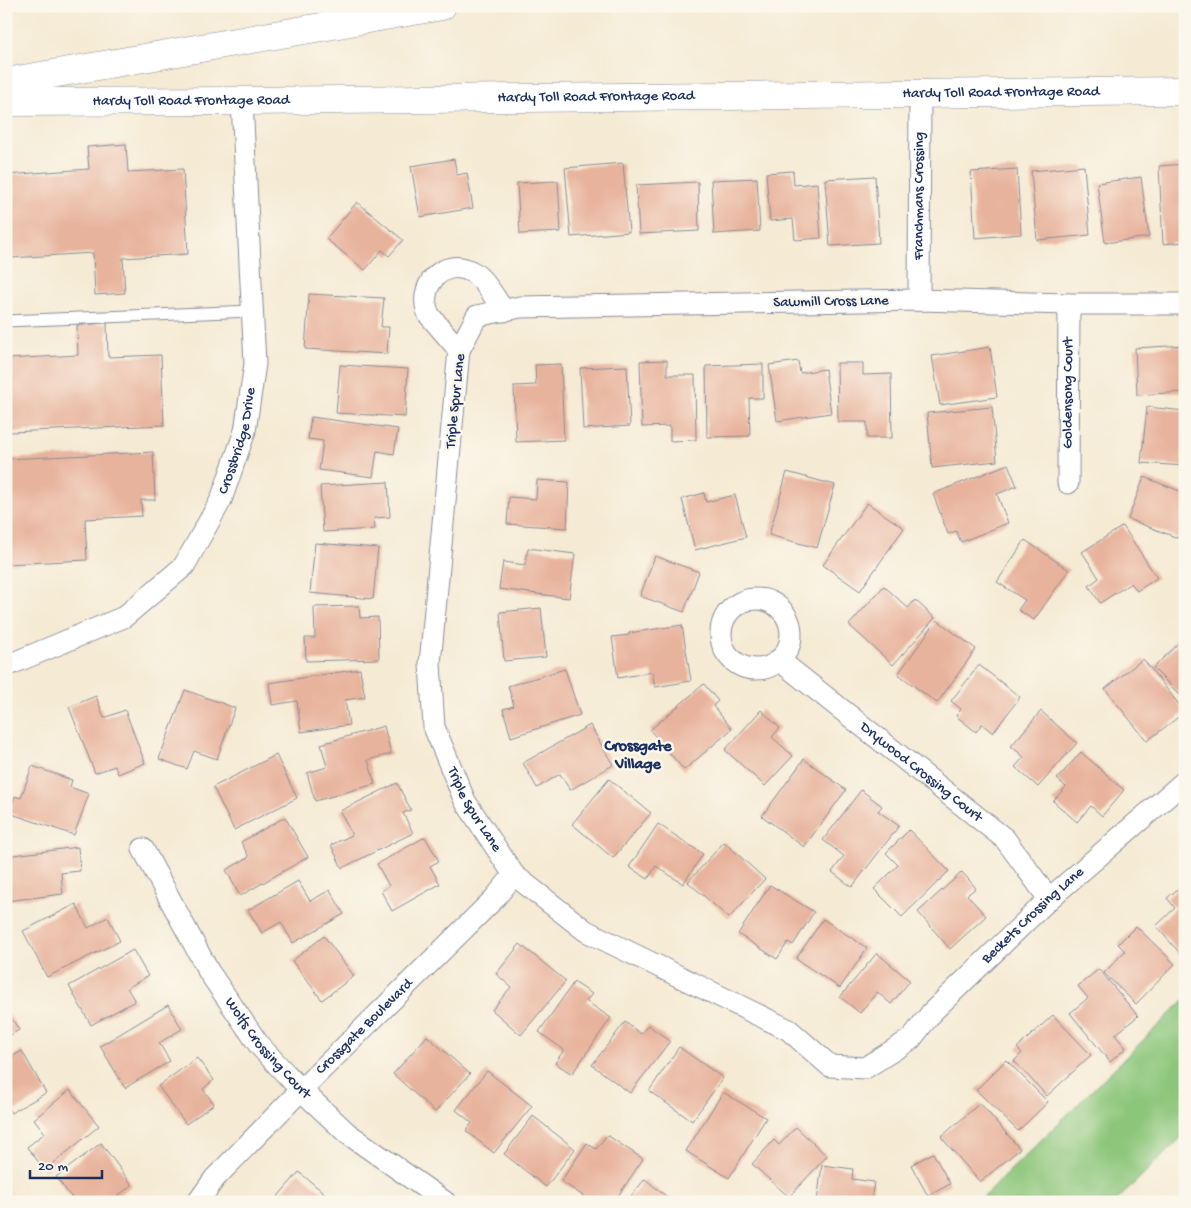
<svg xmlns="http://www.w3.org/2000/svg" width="1191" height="1208" font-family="'Gochi Hand',sans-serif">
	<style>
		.green { fill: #8cc67a; stroke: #547a6c }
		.building { fill: #e8b39c }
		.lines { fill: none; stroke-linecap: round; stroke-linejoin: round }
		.service-casing { stroke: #888c98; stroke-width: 13 }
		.minor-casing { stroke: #888c98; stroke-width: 23 }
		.tertiary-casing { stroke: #888c98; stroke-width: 29 }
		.motorway-casing { stroke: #888c98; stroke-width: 29 }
		.service { stroke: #fff; stroke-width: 11 }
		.minor { stroke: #fff; stroke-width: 21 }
		.tertiary { stroke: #fff; stroke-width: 28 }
		.motorway { stroke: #fff; stroke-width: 28 }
		.labels { text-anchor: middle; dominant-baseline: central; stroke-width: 5; stroke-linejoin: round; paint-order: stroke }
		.street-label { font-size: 15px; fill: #1b2f5e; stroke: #fbf7ec }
		.neighbourhood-label { font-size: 16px; font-weight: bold; fill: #1b2f5e; stroke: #fbf7ec }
	</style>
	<rect width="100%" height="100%" fill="#fbf7ec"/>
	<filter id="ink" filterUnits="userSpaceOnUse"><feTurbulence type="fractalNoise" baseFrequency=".02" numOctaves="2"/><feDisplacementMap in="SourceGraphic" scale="10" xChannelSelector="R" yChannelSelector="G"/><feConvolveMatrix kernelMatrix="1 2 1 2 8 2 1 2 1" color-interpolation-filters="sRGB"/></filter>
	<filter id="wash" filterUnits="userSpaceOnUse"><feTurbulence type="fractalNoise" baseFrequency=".0096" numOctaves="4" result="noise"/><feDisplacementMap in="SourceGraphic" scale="20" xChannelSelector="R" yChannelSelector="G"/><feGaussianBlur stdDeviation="1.12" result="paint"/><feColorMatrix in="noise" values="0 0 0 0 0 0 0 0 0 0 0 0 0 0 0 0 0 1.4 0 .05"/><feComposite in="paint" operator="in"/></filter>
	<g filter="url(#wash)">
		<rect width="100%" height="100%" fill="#f5ead3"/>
		<!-- green -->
		<path class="green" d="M1185,999V1134L1115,1202H978Z"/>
		<g id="blocks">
			<!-- building -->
			<path class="building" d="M126,144L128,172L183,169L188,254L123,258L125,293L95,295L93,253L10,258L6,175L89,169L87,147Z
				M454,159L457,175L467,173L473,208L420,217L411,166Z
				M623,163L629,232L571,237L565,168Z
				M1185,164V242L1163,244L1159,166Z
				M1084,166L1090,235L1037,240L1031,171Z
				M1017,169L1021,234L975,238L971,172Z
				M793,171L794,185L817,183L821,238L795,240L793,219L770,221L766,173Z
				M875,176L879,243L830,246L825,179Z
				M1141,177L1149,237L1105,243L1097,183Z
				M757,178L760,231L714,234L711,180Z
				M558,181L561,232L520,234L517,183Z
				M698,182L699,231L639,234L636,185Z
				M357,202L403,240L389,256L382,250L365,270L326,239Z
				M309,294L384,298L381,327H389L387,354L305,349Z
				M107,323L108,357L161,355L164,425L10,432L6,359L78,355L77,325Z
				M1185,345V392L1137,395L1135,348Z
				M990,347L997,397L940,405L932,356Z
				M667,360V375H695L696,440L670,441V426L642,427L640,361Z
				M798,361L800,373L825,369L831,413L777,421L769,365Z
				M837,363H863V375L891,374L892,438H867V422H838Z
				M561,364L564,440L516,442L514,386L536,385L535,365Z
				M763,364V398H749L750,436L707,437L706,366Z
				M340,365L408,369L405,417L336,413Z
				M627,366L630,426L583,429L580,368Z
				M992,407L997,461L932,468L927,413Z
				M1147,407L1185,411V466L1141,463Z
				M311,417L398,429L394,454L377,451L373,477L319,470L323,441L308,439Z
				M153,452L155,500H141L142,516L85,519L87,560L6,564V459Z
				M1008,464L1017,486L997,494L1008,523L961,542L956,531L948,534L933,494Z
				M787,472L835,485L817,548L769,535Z
				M1144,477L1185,493V520L1178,538L1128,519Z
				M537,480L569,482L567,528L507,524L509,497L536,499Z
				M388,482L390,517L374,518L375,529L323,532L320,486Z
				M704,493L706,502L735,495L746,537L695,550L682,499Z
				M867,503L904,528L860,591L823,565Z
				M1123,526L1157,578L1137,591L1131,583L1100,603L1089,586L1099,578L1082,552Z
				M1025,540L1069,570L1034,620L1018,610L1025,600L997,582Z
				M315,543L378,548L373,599L310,593Z
				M528,548L575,554L569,598L499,589L503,562L525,565Z
				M655,556L699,572L684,612L640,596Z
				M884,586L908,608L915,600L935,618L893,665L849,625Z
				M359,606L360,618L378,617L379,659L306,661L305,638H315L314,607Z
				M541,608L546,657L504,661L500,612Z
				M937,620L976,649L937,703L898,674Z
				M682,625L691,681L655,687L652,672L618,678L612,637L629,635V633Z
				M1185,637V700L1153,668Z
				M1143,659L1185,712L1147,741L1105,689Z
				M979,665L1020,697L993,733L982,724L976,732L956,716L961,709L951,701Z
				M360,669L365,697L345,700L349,725L301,732L297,701L272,705L269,683Z
				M565,669L580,715L511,737L503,709L514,706L508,686Z
				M704,684L718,701L713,706L732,729L684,770L650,730Z
				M185,690L235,708L217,759L194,751L187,769L159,759Z
				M96,696L104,718L125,710L145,763L118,774L115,766L95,773L69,707Z
				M761,710L780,728L772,737L793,756L765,786L725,750Z
				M1041,711L1077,743L1038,787L1015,767L1024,757L1011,746Z
				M590,725L613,765L570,790L560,774L537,788L523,763Z
				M384,726L391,754L368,760L375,784L315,801L307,773L327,767L321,744Z
				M1081,752L1124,790L1102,816L1091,806L1077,822L1053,801L1066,787L1057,779Z
				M276,755L297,798L234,830L213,787Z
				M804,759L846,790L804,847L762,816Z
				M32,766L72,780L70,787L89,794L74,835L9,813L15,796L21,798Z
				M609,779L651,813L613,858L572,824Z
				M397,783L411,810L403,813L413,833L342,868L331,845L352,835L340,811Z
				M861,790L882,806L878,811L899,826L852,887L832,872L844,856L823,840Z
				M285,817L308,857L240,896L226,870L249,857L241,842Z
				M658,824L703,854L683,884L656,866L648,879L629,867Z
				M909,830L949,871L902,917L874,889L898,865L886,853Z
				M425,837L439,861L430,866L440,884L392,911L381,891L389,886L377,864Z
				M724,842L765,879L729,918L688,882Z
				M78,847L80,871L61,873L63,894L6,901V856Z
				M962,872L976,888L967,895L986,916L950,949L918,912Z
				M298,881L310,901L330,890L344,914L293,943L281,922L262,933L248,910Z
				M1185,883V959L1156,926L1175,908L1167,898Z
				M770,885L814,912L793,945L788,942L777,959L738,934Z
				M76,904L88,928L108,917L120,941L47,977L23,931Z
				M823,919L867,948L840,988L796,959Z
				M1136,926L1175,964L1136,1004L1104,973L1125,951L1118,944Z
				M324,936L354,976L322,1000L292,961Z
				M520,944L566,981L521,1035L492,1010L511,987L496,974Z
				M133,950L148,976L127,988L135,1001L91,1025L69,986Z
				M877,953L910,981L891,1004L877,992L860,1013L840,997Z
				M1099,969L1138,1016L1115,1035L1126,1048L1110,1062L1070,1013L1088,998L1078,986Z
				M574,982L592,994L586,1001L611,1018L572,1074L555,1063L564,1050L539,1032Z
				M168,1005L182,1029L159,1043L170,1061L125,1088L100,1046Z
				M6,1009L19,1030L6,1038Z
				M1053,1015L1091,1055L1047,1096L1014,1061L1022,1053L1017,1048Z
				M625,1022L641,1034L648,1025L670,1041L630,1093L592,1065Z
				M427,1036L470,1074L435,1112L393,1074Z
				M679,1047L723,1078L692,1121L649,1091Z
				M22,1051L46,1093L11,1113L6,1105V1060Z
				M197,1058L214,1080L203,1089L214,1104L186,1124L158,1086Z
				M1006,1060L1048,1102L1018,1131L976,1090Z
				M487,1071L532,1106L494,1153L466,1131L472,1123L456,1110Z
				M70,1090L99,1126L45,1170L27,1147L45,1133L34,1119Z
				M723,1092L766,1118L729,1178L686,1151Z
				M980,1103L1020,1149L980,1182L941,1137Z
				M533,1116L575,1149L546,1187L504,1154Z
				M796,1127L827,1156L789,1197L752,1164L774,1140L779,1145Z
				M607,1135L643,1159L614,1202H592L561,1181L587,1143L596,1149Z
				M101,1143L132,1185L110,1202H75L56,1177Z
				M933,1153L950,1184L928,1196L911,1165Z
				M822,1165L853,1169L852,1179L874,1182L871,1202H817Z
				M299,1172L335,1202H273Z
				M645,1179L673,1202H626Z"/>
		</g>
	</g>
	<g filter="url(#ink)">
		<use href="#blocks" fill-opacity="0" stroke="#888c98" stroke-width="1"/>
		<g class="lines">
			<!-- service casing -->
			<g class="service-casing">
				<path id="service" d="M6,321L252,311"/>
			</g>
			<!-- minor casing -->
			<g class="minor-casing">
				<g id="minor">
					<path id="s1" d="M919,300L920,93"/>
					<path id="s2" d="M1185,304H1069L919,300L520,307L477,316L459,350L430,664L434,727L465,801L514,875L586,931L789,1030L830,1066L865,1068L911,1039L932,1012L1049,899L1185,781"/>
					<path d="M459,350L429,315C416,287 443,256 472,272C484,278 496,300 504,311"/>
					<path id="s3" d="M1068,483L1069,304"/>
					<circle cx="756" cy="634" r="35"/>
					<path id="s4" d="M779,660L1005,839L1049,899"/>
					<path id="s5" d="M6,666L124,617L184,566L221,500L245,431L255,364L242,101"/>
					<path id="s6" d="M143,849L209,972L259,1045L301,1090L347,1133L445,1202"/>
					<path id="s7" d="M198,1202L215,1178L301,1090L494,899L514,875"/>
				</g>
			</g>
			<!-- tertiary casing -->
			<g class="tertiary-casing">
				<g id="tertiary">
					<path id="s8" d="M6,102L242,101L1185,91"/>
				</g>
			</g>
			<!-- motorway casing -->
			<g class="motorway-casing">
				<path id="motorway" d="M6,82L442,6"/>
			</g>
			<!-- service -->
			<use href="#service" class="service"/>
			<!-- minor -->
			<use href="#minor" class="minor"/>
			<!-- tertiary -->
			<use href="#tertiary" class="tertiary"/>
			<!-- motorway -->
			<use href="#motorway" class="motorway"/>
		</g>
	</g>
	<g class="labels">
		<!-- street labels -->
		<g class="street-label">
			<text stroke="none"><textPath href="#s8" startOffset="995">Hardy Toll Road Frontage Road</textPath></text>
			<text stroke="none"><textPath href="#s8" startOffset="590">Hardy Toll Road Frontage Road</textPath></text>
			<text stroke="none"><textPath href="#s8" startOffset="185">Hardy Toll Road Frontage Road</textPath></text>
			<text stroke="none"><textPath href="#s1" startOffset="104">Franchmans Crossing</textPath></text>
			<text transform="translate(831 302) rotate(-1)">Sawmill Cross Lane</text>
			<text stroke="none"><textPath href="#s3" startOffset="90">Goldensong Court</textPath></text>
			<text transform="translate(456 401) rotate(-84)">Triple Spur Lane</text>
			<text stroke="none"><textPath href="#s5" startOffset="344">Crossbridge Drive</textPath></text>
			<text stroke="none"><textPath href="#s4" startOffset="181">Drywood Crossing Court</textPath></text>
			<text stroke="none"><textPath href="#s2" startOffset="1218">Triple Spur Lane</textPath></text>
			<text stroke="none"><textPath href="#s2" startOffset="1930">Beckets Crossing Lane</textPath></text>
			<text stroke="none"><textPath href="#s7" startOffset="242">Crossgate Boulevard</textPath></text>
			<text stroke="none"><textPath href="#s6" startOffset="236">Wolfs Crossing Court</textPath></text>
		</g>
		<!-- neighbourhood labels -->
		<g class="neighbourhood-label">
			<text x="638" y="747">Crossgate<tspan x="638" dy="18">Village</tspan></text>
		</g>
	</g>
	<!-- margin -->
	<rect width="1191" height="1208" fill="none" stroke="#fbf7ec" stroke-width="25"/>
	<!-- scale -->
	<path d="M30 1170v8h72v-8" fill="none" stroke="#1b2f5e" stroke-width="2.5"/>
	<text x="38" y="1170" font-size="15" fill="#1b2f5e" stroke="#fbf7ec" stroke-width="4" paint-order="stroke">20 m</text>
</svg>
